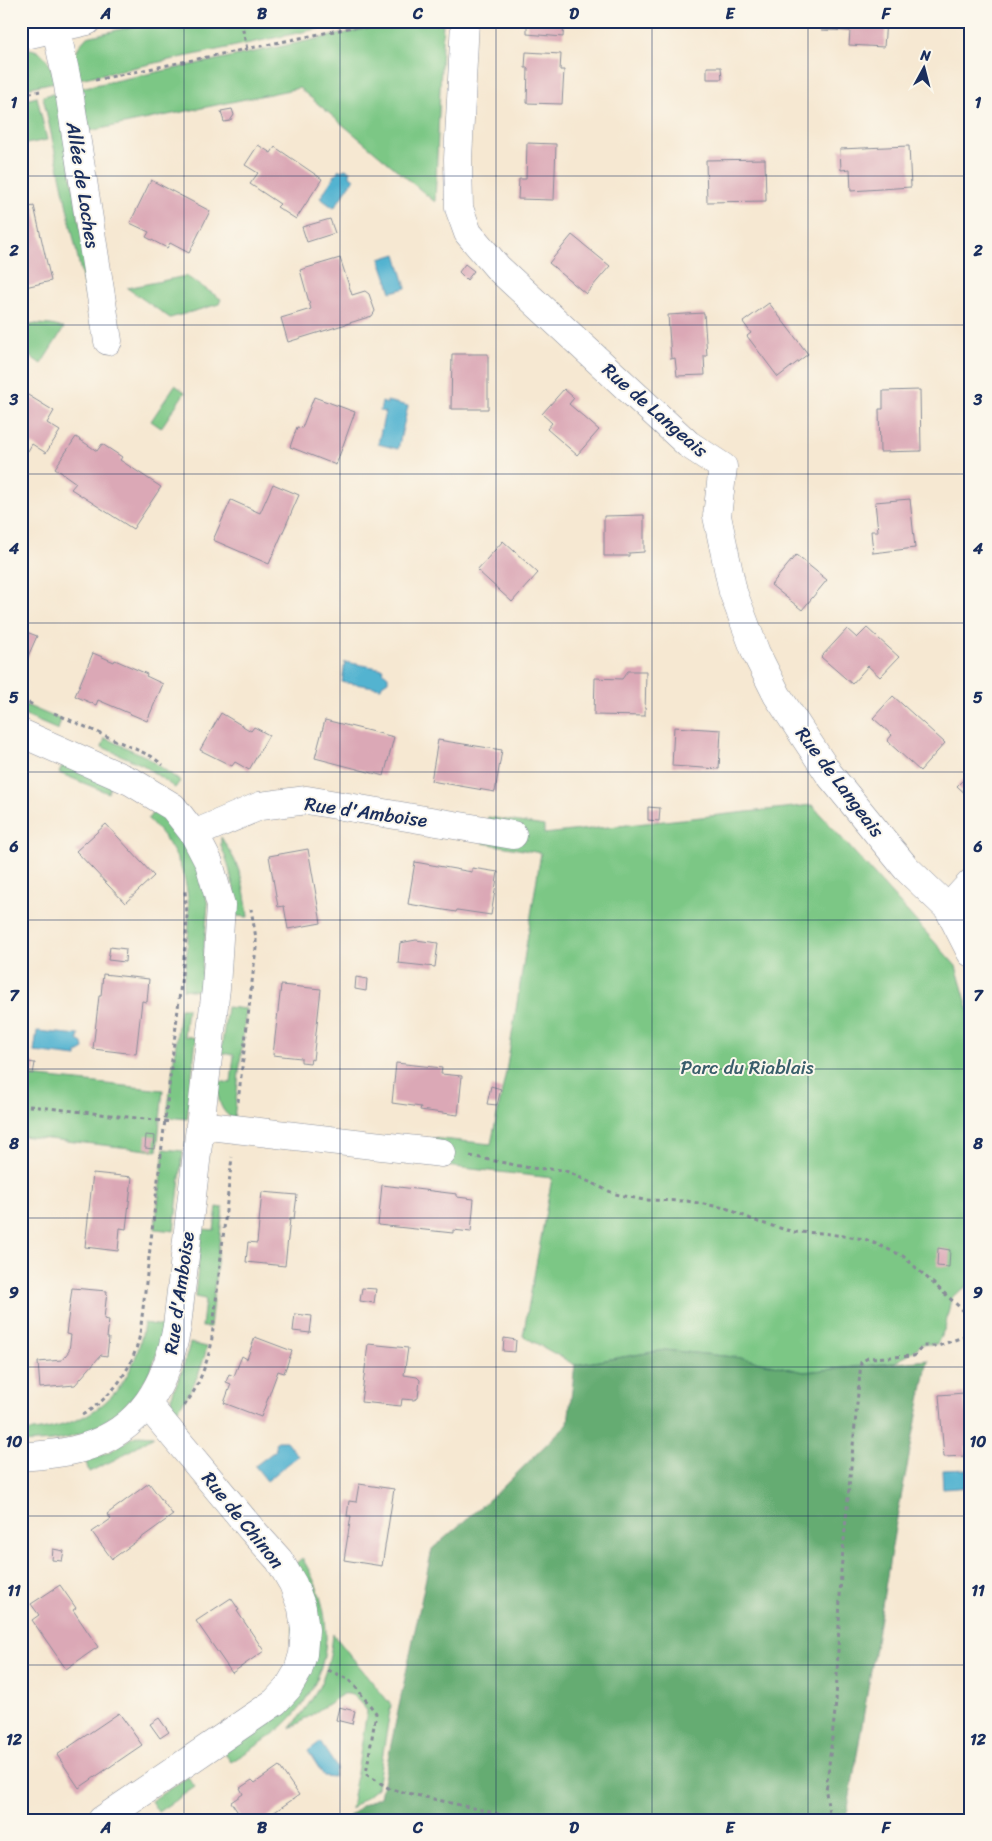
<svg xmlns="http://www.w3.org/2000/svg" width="992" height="1841" font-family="Sriracha,sans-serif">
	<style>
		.green { fill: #7cc785; stroke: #4c7b72 }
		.forest { fill: #65ac72; stroke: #406e68 }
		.water { fill: #52b3d0; stroke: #367197 }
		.building { fill: #dba8b6 }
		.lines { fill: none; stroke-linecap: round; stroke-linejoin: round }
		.minor-casing { stroke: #888c98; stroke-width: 29 }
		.path { stroke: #888c98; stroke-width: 3; stroke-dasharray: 4 4; stroke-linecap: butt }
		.minor { stroke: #fff; stroke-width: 28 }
		.grid { fill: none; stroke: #1b2f5e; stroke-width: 1; stroke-opacity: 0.55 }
		.labels { text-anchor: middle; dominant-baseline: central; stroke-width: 4; stroke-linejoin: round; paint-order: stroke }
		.street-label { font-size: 19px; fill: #1b2f5e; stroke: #fbf7ec }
		.park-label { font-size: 19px; fill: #385d6a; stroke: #fbf7ec }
		.neatline { fill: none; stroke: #1b2f5e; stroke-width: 2 }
		.grid-label { font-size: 16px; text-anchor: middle; font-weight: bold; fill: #1b2f5e }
	</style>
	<rect width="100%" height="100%" fill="#fbf7ec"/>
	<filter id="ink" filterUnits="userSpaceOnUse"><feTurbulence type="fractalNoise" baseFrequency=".02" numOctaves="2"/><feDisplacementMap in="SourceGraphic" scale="10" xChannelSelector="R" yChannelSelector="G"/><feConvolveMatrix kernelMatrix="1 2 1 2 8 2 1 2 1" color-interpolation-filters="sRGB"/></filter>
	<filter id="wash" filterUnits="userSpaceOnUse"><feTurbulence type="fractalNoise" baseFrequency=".0096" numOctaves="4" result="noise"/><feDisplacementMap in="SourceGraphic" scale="20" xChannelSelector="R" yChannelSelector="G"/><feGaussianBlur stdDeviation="1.12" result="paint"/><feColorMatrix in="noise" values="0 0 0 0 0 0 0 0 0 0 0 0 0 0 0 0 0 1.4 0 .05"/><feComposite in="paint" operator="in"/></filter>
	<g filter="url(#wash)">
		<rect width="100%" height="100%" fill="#f6e8d2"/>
		<!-- green -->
		<path class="green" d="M156,21H355L79,79L75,56L79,46L87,37Z
			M404,21H443L435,202L299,88L90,131L80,88Z
			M21,49C44,46 51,64 55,82L21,89Z
			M57,93L91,289L86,296L43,96Z
			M37,97L47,140L21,145V101Z
			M186,276L221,299L219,304L170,318L127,288Z
			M36,324L51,325L64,328L41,364L21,350V327Z
			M175,385L185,392L161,428L151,421Z
			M21,703L61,720L58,730L21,714Z
			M105,738L147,757L180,781L175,788L143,765L102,747Z
			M64,762L112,781L108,793L59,773Z
			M812,805L956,966L971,1018V1281C966,1290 956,1291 951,1299L945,1328L937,1344H922L910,1354L893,1363L804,1372L743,1358L665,1350L575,1365L523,1336L552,1178L427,1164L431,1138L491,1144L506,1072L541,853L483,843L488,817L544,826V834Z
			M156,808L182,836L200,872L208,905L200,991L183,989C190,922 201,871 148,819Z
			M221,837C226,845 231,853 235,861C243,878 246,898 248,917L236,916L235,893L228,864L221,846Z
			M227,1007L246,1009L234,1119C219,1112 217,1096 218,1081L231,1083L234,1055L221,1053Z
			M180,1008H187L184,1036L196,1038L187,1119L167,1117Z
			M21,1075L163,1090L157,1151L21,1136Z
			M164,1149L183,1151L174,1231L155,1229Z
			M217,1207L223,1208L210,1327H202L205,1299L195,1297L202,1229L214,1230Z
			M144,1323L163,1326C161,1337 159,1348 155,1359C139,1403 98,1435 52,1441C42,1442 31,1442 21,1443V1432C91,1428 134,1393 144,1323Z
			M190,1343L207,1347C201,1373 190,1395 173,1415C167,1399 175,1389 181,1374C184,1364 187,1354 190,1343Z
			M139,1435L154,1436L116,1459L89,1472L86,1462L111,1451L131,1438Z
			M302,1558C337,1614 335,1674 287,1722C271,1738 250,1750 231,1762L224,1752L292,1699L294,1565Z
			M333,1634L391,1705L377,1788L351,1809L367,1711C361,1703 355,1692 343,1694L290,1729C316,1696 329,1677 333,1634Z
			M188,1777L195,1787L158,1812L151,1801Z"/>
		<!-- forest -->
		<path class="forest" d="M665,1350L743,1358L804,1372L928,1360L895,1528L846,1820H345L361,1806L380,1797L432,1549L501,1489L568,1423L575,1365Z"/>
		<!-- water -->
		<path class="water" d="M339,169L341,171L345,169L350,171V176L354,179L334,208L320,198Z
			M396,254L406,288L391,292L380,259Z
			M387,401L408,406L398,449L378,444L385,412L380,411L382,402L387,404Z
			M345,662L384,669L383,672L388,676V681L382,685L381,688L342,682Z
			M37,1031L79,1035L78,1040L83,1043L84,1049L77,1053V1057L34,1052Z
			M278,1441H286L298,1456L267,1481L255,1466L276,1450L275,1443Z
			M971,1469V1487L943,1489L942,1470Z
			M320,1742L337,1768L333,1777L324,1776L308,1751Z"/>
		<g id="blocks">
			<!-- building -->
			<path class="building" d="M530,21H564L563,37L527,34V23Z
				M710,21H748V23L710,25Z
				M822,21H886L884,47L849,45L850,31L821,30Z
				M526,52L561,54L560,70H564L562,104L527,103L528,68H525Z
				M707,67H721L722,79H707Z
				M232,109L234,115L230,121L224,122L221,111Z
				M527,143L556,144L554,200L518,199L519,179H526Z
				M258,145L271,153L275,147L322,179L296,219L277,207L280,204L250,184L258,173L245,165Z
				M909,146L911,187L851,191L850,169L841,170L840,149Z
				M765,159L766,201L707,202L706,160Z
				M151,180L210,211L189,253L170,243L167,248L146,237L149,232L130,223Z
				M34,206L51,281L21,288V209Z
				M330,219L335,233L307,242L302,227Z
				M572,235L610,266L586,294L549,263Z
				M340,258L352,295L365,291L369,294L375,311L372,316L288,342L281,318L311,309L300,270Z
				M465,264L474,271L467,280L459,272Z
				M769,303L808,354L778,377L747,336L751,333L743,322Z
				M704,313L707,356H704L705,375L677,376L675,358L671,359L668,315Z
				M452,354H488V409H451Z
				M564,389L574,398L569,404L599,430L577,455L547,429L552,423L542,414Z
				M920,390L921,451L880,452L879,409H883V391Z
				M23,392L54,411L47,423L60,431L46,453L32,444L28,451L21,447V395Z
				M314,397L355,412L336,465L290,447L297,427L302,428Z
				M76,437L97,451L102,444L122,457L120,460L161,487L133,529L71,489L76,483L55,468Z
				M273,484L299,495L269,564L213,540L231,500L260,513Z
				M910,499L915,548L873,553L871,531H878L875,502Z
				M644,515V552L629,553V556H604V516Z
				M503,541L538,573L512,602L477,570Z
				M796,555L827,580L802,610L771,585Z
				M867,628L899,657L880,677L868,666L852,684L821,657L847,629L857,638Z
				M21,630L37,636L21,672Z
				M93,653L114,662L115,660L147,674L146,676L163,684L147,721L98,700L96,705L75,696Z
				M628,671H646L645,716L594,715L595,678L622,679Z
				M893,696L945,743L920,771L887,741L892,735L873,718Z
				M221,713L251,731L254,727L269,735L249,770L235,762L232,766L200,750Z
				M325,720L394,737L384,776L315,758Z
				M674,727L721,730L719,769L672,766Z
				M438,740L502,750L495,792L431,781Z
				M971,772V799L957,786Z
				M648,807L660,808L659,821L648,820Z
				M106,824L154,876L125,903L76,851Z
				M308,849L321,923L288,929L284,906L278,907L269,856Z
				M415,862L472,872V868L498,872L491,915L457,910L456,912L408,904Z
				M416,940L438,943L435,967L398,963L400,943Z
				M110,947L126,949L125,962L108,960Z
				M103,974L149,979L147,1002L142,1001L136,1054L93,1049L99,996H101Z
				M356,977L367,979L366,991L355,989Z
				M281,985L321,989L313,1060L311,1059L310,1063L301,1062V1058L273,1055Z
				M21,1061L35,1063L33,1074L21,1073Z
				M396,1063L442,1068L441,1074L462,1076L458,1115L420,1110L421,1107L392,1103Z
				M491,1086L501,1089L497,1105L487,1104Z
				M146,1135L155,1136L154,1149L145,1148Z
				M93,1173L132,1177L126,1229L120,1228L118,1251L85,1247Z
				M382,1185L457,1194V1197L474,1199L471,1232L453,1230V1233L378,1225Z
				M262,1192L297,1195L294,1219H290L285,1266L246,1262L248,1242L257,1243Z
				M938,1248L950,1250L949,1267L937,1266Z
				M72,1288L107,1291L104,1319L109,1320L107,1338H109L107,1356L101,1355L75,1385L40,1388L38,1362L62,1360L69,1351L71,1335L66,1334Z
				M362,1288L376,1289L374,1303L360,1301Z
				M295,1314L312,1316L310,1333L293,1331Z
				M255,1337L292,1351L284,1373L278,1371L261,1417L224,1403L231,1384L226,1382L229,1374L234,1376L242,1356L247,1359Z
				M504,1338L516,1340L515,1352L503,1351Z
				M368,1344L408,1348L404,1375L417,1377L420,1380L418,1398L414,1400L402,1399L401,1406L361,1402Z
				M964,1393L966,1413L971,1412V1447H966V1456L944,1457L939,1395Z
				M149,1483L173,1515L112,1559L92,1532L111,1519L107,1514Z
				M359,1484L394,1489L382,1566L344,1560L351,1516H347L349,1501L356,1502Z
				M53,1549L64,1551L62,1561L52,1560Z
				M60,1585L76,1608L73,1610L98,1647L66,1669L32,1620L39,1615L31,1604Z
				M231,1598L239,1610L237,1611L264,1651L232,1673L196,1621Z
				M339,1707L355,1711L352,1724L336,1720Z
				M119,1713L142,1745L79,1788L57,1755Z
				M159,1718L169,1732L160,1738L150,1724Z
				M279,1766L299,1795L263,1820H243L231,1802L243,1794L240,1788L252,1780L255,1783Z"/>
		</g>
	</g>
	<g filter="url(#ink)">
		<use href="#blocks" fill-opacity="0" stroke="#888c98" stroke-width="1"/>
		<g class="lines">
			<!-- minor casing -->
			<g class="minor-casing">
				<path id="minor" d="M465,21L458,159L459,208L468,233L498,268L688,444L723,467L717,516L733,592L756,653L777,695L829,774L906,868L948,908L971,953
					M56,29L68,85L108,341
					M21,36L87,21
					M21,733L132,782L173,807L194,834L209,863L221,905L216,988L177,1326C167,1384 142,1430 82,1448C62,1454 41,1455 21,1457
					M194,834L260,806L307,800L513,835
					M948,908L971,883
					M200,1125L442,1153
					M102,1820L275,1702L288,1688L298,1671L303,1654L305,1630L302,1608L293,1584L279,1560L252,1530L147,1404"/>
			</g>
			<!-- path -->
			<path class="path" d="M241,21L247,49
				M95,80L383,21
				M21,95L40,91
				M21,700L34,705
				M54,713L151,756L163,765
				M238,1102L256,948V938L251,909
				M21,1105L172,1122
				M470,1156L530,1168L564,1170L615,1194L644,1200L687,1201L726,1208L758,1222L794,1232L822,1233L865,1239L903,1256L965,1312L971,1315
				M184,1406C198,1388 205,1368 211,1346L232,1157
				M82,1415C113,1397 133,1368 140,1334L186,940L187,915L185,891
				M328,1670L350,1680L376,1713L366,1774L390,1789L525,1820
				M830,1820L826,1792L836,1702L841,1571L861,1362L868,1358L914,1356L923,1346H938L971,1334"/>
			<!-- minor -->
			<use href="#minor" class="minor"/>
		</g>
	</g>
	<!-- grid -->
	<path class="grid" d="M184,21V1820M340,21V1820M496,21V1820M652,21V1820M808,21V1820M21,176H971M21,325H971M21,474H971M21,623H971M21,772H971M21,920H971M21,1069H971M21,1218H971M21,1367H971M21,1516H971M21,1665H971"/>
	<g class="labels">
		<!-- street labels -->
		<g class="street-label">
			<text transform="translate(83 185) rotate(81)">Allée de Loches</text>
			<text transform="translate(655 410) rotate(41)">Rue de Langeais</text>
			<text transform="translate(840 782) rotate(53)">Rue de Langeais</text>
			<text transform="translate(366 812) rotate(8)">Rue d'Amboise</text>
			<text transform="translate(179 1293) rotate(-82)">Rue d'Amboise</text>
			<text transform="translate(243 1520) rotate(51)">Rue de Chinon</text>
		</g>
		<!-- park labels -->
		<g class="park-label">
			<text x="747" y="1067">Parc du Riablais</text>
		</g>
	</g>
	<!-- margin -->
	<rect width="992" height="1841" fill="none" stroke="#fbf7ec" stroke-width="55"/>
	<!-- north arrow -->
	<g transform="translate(924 68) rotate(7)" stroke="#fbf7ec" stroke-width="4" paint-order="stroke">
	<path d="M0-4L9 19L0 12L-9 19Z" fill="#1b2f5e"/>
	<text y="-8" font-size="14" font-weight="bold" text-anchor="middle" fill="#1b2f5e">N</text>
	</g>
	<rect x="28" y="28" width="936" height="1786" class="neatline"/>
	<g class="grid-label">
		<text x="106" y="19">A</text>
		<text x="262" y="19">B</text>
		<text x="418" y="19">C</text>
		<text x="574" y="19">D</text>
		<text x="730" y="19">E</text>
		<text x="886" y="19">F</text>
		<text x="14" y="108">1</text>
		<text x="978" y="108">1</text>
		<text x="14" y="256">2</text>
		<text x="978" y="256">2</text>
		<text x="14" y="405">3</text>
		<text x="978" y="405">3</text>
		<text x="14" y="554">4</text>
		<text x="978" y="554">4</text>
		<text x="14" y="703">5</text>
		<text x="978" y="703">5</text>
		<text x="14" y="852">6</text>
		<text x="978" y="852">6</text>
		<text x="14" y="1001">7</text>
		<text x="978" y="1001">7</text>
		<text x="14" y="1149">8</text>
		<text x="978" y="1149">8</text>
		<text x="14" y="1298">9</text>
		<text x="978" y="1298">9</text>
		<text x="14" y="1447">10</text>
		<text x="978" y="1447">10</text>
		<text x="14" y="1596">11</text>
		<text x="978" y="1596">11</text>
		<text x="14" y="1745">12</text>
		<text x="978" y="1745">12</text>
		<text x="106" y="1833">A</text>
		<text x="262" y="1833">B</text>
		<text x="418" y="1833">C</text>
		<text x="574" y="1833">D</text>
		<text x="730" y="1833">E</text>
		<text x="886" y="1833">F</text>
	</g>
</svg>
